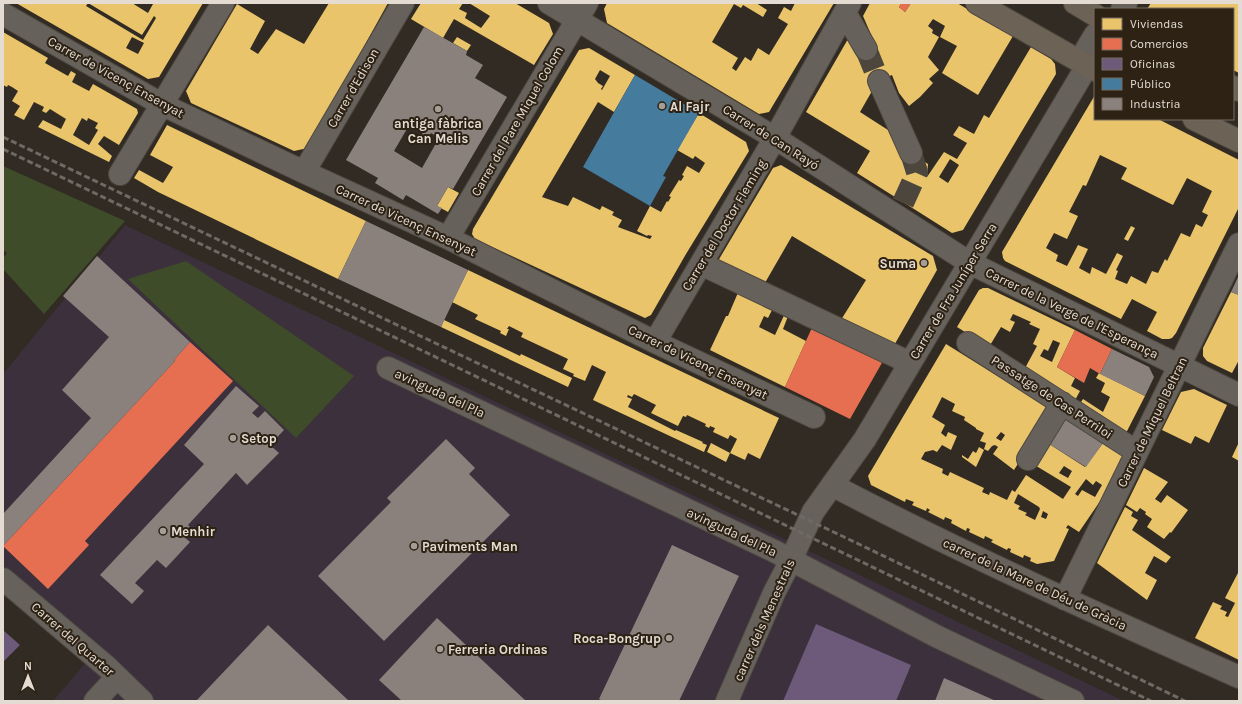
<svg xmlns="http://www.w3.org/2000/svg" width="1242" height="704" font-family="Karla,sans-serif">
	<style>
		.industrial { fill: #3b303c }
		.green { fill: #3f4c2a }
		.homes { fill: #e9c46a; fill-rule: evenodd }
		.shops { fill: #e76f51 }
		.offices { fill: #6d597a }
		.public { fill: #457b9d }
		.industry { fill: #8a817c; fill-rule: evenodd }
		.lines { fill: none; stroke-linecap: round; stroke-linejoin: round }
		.minor-tunnel { stroke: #4c463d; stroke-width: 22; stroke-dasharray: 22 11; stroke-linecap: butt }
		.minor-casing { stroke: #4d4840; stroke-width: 24 }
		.major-casing { stroke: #4d4840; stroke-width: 24 }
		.minor { stroke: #66615a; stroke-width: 22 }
		.major { stroke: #6c6256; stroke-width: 22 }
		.rail { stroke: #6e6964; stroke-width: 3; stroke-dasharray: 6 3; stroke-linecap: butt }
		.poi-dot { fill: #a59e95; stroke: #2d2214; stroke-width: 1.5 }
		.labels { text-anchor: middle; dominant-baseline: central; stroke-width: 4; stroke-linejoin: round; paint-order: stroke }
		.street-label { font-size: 13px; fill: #e4dcd3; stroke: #2d2214 }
		.poi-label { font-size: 13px; font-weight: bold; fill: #e4dcd3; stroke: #2d2214; text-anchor: start }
	</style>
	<rect width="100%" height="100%" fill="#312b23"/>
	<!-- industrial -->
	<path class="industrial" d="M125,225L1124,701H53L98,648L3,565V374Z"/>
	<!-- green -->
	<path class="green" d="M3,166L125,221L44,314L3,269V258L7,253L3,250Z
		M186,261L354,376L296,438L128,279Z"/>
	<!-- homes -->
	<path class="homes" d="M16,3H132L148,13L153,4L150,3H203L159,77L148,79ZM88,3L142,35L154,16L156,18L143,40L86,6ZM132,37L144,43L138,54L126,48Z
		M329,3H388L308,148L294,151L191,103L186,91L237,4L265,21L250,49L258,54L276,29L304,44Z
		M421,3H463L459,9L467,13L465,18L481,28L490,16L469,3H515L549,23L553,34L534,65L454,19L443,38L411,19Z
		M607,3H756L767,10L763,17L743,5L741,8L734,4L712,42L738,58L732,68L736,71L745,57L751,61L758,48L769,55L788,24L778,18L784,7L791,11L795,3H834L769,112L759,114L607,23L604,9Z
		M870,3H899L901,4L899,7L905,12L911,3H957L1013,36L978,95L942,73L957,46L940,37L945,26L933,19L928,26L933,30L932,33L939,37L928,57L939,70L929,79L933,83L920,97L909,106L899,93L892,75L870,84L872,91L860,112L888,130L894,143L928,164L927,177L944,152L957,159L967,143L953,135L959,126L974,134L984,115L989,118L1031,47L1051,59L1055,64L1056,74L963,230L952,233L857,173L870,151L806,112L848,39L876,46L863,16ZM950,159L959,165L948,183L939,177Z
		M1151,3H1239V73L1233,70V9H1147Z
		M3,32L48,58L45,63L68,76L71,71L76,74L72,82L89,91L93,84L137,109L138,113L119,145L104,136L98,144L112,156L109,162L38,127L43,120L61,129L66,119L50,109L46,113L42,111L44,107L34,102L24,120L14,115L20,106L12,101L18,91L12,87L8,85L7,87L3,85ZM82,118L87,121L88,118L98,123L95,128L98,130L89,145L73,135Z
		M457,37L471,45L467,51L453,43Z
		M589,48L635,75L614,112L598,102L542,197L568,206L573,197L600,210L602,206L614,212L612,215L622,220L618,227L650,239L652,236L648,235L647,236L637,231L650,206L661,212L667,201L668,202L671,197L669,196L679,180L681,181L684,176L682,175L687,166L699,173L705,163L695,156L693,159L677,150L699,113L746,142L749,151L686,254L651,315L645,318L475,239L472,234L473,229L579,50ZM600,70L610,76L602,90L601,89L603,86L598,83L595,79Z
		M1095,95V119H1158L1239,160V207L1176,333L1172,338L1169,339H1162L1147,331L1157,312L1132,299L1121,319L1005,261L1003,258L1002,252ZM1100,155L1127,168L1121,179L1173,205L1187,178L1212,191L1202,212L1208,215L1202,227L1196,224L1190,237L1181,233L1167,261L1165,259L1158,273L1152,271L1146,284L1131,276L1127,284L1115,279L1118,271L1116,270L1123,256L1117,253L1106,274L1092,267L1090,274L1079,268L1088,249L1078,245L1067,266L1056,261L1058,255L1046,248L1054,233L1067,239L1078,216L1069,212L1083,185L1086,186Z
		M167,125L366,221L338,279L158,192L134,178L139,170L163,183L165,180L173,167L150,155Z
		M781,165L933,256L937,270L892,349L839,323L866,280L792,236L762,288L715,266L773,168Z
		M448,187L459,193L448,212L437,206Z
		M1131,226L1135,228L1128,241L1124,239Z
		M468,270L779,418L760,459L748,453L745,460L730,453L737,439L730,435L728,439L713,432L715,428L710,426L709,428L705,426L706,424L687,415L686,417L683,416L678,426L651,413L656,405L634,394L632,397L628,395L627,397L632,399L628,407L675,431L676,430L703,442L702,443L707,445L704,452L593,400L606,372L592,365L585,381L573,376L574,374L563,369L568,359L521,337L523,333L509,326L507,329H509L506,336L500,333L501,331L475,319L478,315L452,302Z
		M740,288L774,306L768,318L764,316L759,327L775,335L787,309L790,311L783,329L806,341L785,387L710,350L726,316H728Z
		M983,288H988L1075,330L1057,367L1075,378L1071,386L1080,391L1074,402L1024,370L1037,346L1033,344L1040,329L1029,324L1031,322L1013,314L1010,320L1015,322L1010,332L1001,327L989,347L957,327L979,290ZM1053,340L1060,343L1052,362L1040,356L1044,349L1048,351Z
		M1231,292L1239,295V360L1232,373L1207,361L1203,356V348Z
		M444,320L520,356L521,354L572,378L568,387L441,327Z
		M946,344L1052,410L1014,470L993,454L998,447L995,445L992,446L988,451L984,449L986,443L980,441L984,433L976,429V428L964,420L965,417L952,411L955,404L942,397L932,417L945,425L941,433L946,437L948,432L957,436L951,450L942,445L937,452L933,450L925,452L921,459L943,469L942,473L948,476L950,472L984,488L982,492L989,495L990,492L1007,500L1012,490L1015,492L1026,475L1063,499L1071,487L1033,464L1046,442L1085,467L1103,443L1129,459L1079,532L1068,525L1066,528L1069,529L1054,561L1037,564L1030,561L1031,558L1024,555L1023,558L1010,552L1011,549L1008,548L1007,550L991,542L993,540L985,536L984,539L969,532L970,529L967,528L966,531L951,523L952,520L945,517L944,520L928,512L930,510L927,508L926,511L912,505L914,502L906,499L905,502L871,485L868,476ZM1001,432L1005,435L1001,441L996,438ZM1064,466L1072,471L1068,478L1059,473ZM1086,479L1093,485L1096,481L1102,485L1095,497L1082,490L1078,496L1075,494ZM1018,494L1039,507L1040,509L1035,520L1025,515L1027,513L1018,509L1020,506L1014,503ZM1043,511L1048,514L1046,519L1041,517Z
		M1099,373L1145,396L1126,433L1079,405L1083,399L1103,412L1110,397L1101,392L1105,383L1096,378Z
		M1194,389L1227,405L1209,443L1195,436L1191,444L1162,430L1181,392Z
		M1239,442V461L1232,457Z
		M711,443L730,453L726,462L707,452Z
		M979,447L984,450L976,467L962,457V455L968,459L973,451L976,453Z
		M1144,468L1168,482L1155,499L1161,503L1167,495L1188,510L1171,533L1170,532L1164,539L1147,527L1152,519L1145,514L1146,512L1140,508L1137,512L1126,505Z
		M1125,507L1133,512L1131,516L1138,520L1132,530L1171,557L1166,563L1154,556L1145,573L1157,580L1147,600L1097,563Z
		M1239,571V660L1195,638L1213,602L1222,606L1220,609L1227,612L1225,616L1228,617L1235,603L1225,598Z"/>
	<!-- shops -->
	<path class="shops" d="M899,3H911L905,12L899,7L901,4Z
		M815,321L887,354L850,419L785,387Z
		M1075,330L1112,349L1100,374L1090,368L1084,383L1057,367Z
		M190,342L233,381L85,541L89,545L48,589L3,546L175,361L174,360Z"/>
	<!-- offices -->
	<path class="offices" d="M816,624L911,665L896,701H783Z
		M3,630L20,645L3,662Z"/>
	<!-- public -->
	<path class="public" d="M635,75L699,113L663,176L666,177L650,206L583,167Z"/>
	<!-- industry -->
	<path class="industry" d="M424,27L467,51L466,55L483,65L475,78L507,97L453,189L448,187L437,206L442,208L438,214L406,195L403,200L375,183L378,178L346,160ZM411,122L425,129L422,134L428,138L431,133L439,138L422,168L394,151Z
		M366,221L468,270L441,327L338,279Z
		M97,256L190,342L174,360L175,361L3,546V514L91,418L62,390L109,337L63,296Z
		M1239,275V295L1231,292Z
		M1112,349L1149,367L1154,377L1145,396L1100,374Z
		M236,386L259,406L252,413L258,418L265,411L284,430L270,445L279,453L247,485L236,473L188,525L190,527L182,535L190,542L166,568L157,560L135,583L144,591L132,604L100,575L204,464L184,445Z
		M1062,417L1103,443L1086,467L1046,442Z
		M446,439L475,468L469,474L510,515L384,641L318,576L391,502L387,498Z
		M672,545L739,576L679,701H603L599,699Z
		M437,618L526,701H402L379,680Z
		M268,625L349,701H199L197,700Z
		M944,678L996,701H935Z"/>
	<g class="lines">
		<!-- minor-tunnel -->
		<path class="minor-tunnel" d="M866,49L879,81
			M903,203L917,172L911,153"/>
		<!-- minor casing -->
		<g class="minor-casing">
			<path id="minor" d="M549,3L775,138L970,263L1239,395
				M1122,9L1126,3
				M845,13L866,49
				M3,14L163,105L304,172L448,238L655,342L814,417
				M1087,66L1086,50L1095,35
				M879,81L911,153
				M304,172L403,3
				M120,174L223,3
				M448,238L587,3
				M701,264L910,363
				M655,342L775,138L850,3
				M968,343L1137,452
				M388,368L774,551L938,637L1073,701
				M1028,459L1062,403
				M832,485C965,555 1102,616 1239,677
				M3,579L107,667L142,701
				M1065,599L1239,244
				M95,701L117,677
				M727,701L774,593L791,560L813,512L865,439L1087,66L1095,61"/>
		</g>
		<!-- major casing -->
		<g class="major-casing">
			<path id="major" d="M977,3L1095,70
				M1075,3L1095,15
				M1233,87L1239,90
				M1194,119L1239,141"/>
		</g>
		<!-- minor -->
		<use href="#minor" class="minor"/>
		<!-- major -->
		<use href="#major" class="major"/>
		<!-- rail -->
		<path class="rail" d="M3,137L393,323L842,536L1185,701
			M3,149L1151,701"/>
	</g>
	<!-- markers -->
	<g class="poi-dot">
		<circle cx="662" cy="106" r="4"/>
		<circle cx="438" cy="109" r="4"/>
		<circle cx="924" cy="263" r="4"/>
		<circle cx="233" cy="438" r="4"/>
		<circle cx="163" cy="531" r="4"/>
		<circle cx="414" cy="546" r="4"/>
		<circle cx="669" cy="638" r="4"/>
		<circle cx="440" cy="649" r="4"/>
	</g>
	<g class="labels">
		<!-- street labels -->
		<g class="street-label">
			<text transform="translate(116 77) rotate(29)">Carrer de Vicenç Ensenyat</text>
			<text transform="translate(353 88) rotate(-60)">Carrer d'Edison</text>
			<text transform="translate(517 121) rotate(-60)">Carrer del Pare Miquel Colom</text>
			<text transform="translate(771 137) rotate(32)">Carrer de Can Rayó</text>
			<text transform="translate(406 220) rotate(25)">Carrer de Vicenç Ensenyat</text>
			<text transform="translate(724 225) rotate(-59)">Carrer del Doctor Fleming</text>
			<text transform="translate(953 291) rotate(-59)">Carrer de Fra Juníper Serra</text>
			<text transform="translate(1072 313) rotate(26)">Carrer de la Verge de l'Esperança</text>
			<text transform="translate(698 362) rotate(26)">Carrer de Vicenç Ensenyat</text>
			<text transform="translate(440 393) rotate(25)">avinguda del Pla</text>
			<text transform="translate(1052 397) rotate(33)">Passatge de Cas Perriloi</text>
			<text transform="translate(1152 422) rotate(-64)">Carrer de Miquel Beltran</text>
			<text transform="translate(732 532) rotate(25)">avinguda del Pla</text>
			<text transform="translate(1035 584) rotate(25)">carrer de la Mare de Déu de Gràcia</text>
			<text transform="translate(764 620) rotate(-66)">carrer dels Menestrals</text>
			<text transform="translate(73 639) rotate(41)">Carrer del Quarter</text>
		</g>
		<!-- poi labels -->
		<g class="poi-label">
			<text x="670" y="106">Al Fajr</text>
			<text x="438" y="123" text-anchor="middle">antiga fàbrica<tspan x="438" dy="15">Can Melis</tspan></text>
			<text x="916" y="263" text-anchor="end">Suma</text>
			<text x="241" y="438">Setop</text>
			<text x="171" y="531">Menhir</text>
			<text x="422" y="546">Paviments Man</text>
			<text x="661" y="638" text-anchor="end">Roca-Bongrup</text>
			<text x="448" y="649">Ferreria Ordinas</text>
		</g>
	</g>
	<!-- border -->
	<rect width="1242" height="704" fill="none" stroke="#e4dcd3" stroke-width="8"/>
	<!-- legend -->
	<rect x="1094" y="8" width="140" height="112" fill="#2d2214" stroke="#766c60"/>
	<rect x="1102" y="18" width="20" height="12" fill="#e9c46a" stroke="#766c60"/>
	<text x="1130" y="28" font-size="12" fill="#e4dcd3">Viviendas</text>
	<rect x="1102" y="38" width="20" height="12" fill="#e76f51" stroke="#766c60"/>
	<text x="1130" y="48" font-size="12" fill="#e4dcd3">Comercios</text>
	<rect x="1102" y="58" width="20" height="12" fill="#6d597a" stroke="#766c60"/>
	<text x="1130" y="68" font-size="12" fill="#e4dcd3">Oficinas</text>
	<rect x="1102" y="78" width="20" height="12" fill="#457b9d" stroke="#766c60"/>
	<text x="1130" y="88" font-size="12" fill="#e4dcd3">Público</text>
	<rect x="1102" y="98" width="20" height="12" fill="#8a817c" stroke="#766c60"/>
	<text x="1130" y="108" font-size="12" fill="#e4dcd3">Industria</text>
	<!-- north arrow -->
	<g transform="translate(28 676)" stroke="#2d2214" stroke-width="3" paint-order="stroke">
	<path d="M0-3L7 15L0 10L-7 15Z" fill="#e4dcd3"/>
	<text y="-6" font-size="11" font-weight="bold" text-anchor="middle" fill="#e4dcd3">N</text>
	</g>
</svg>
